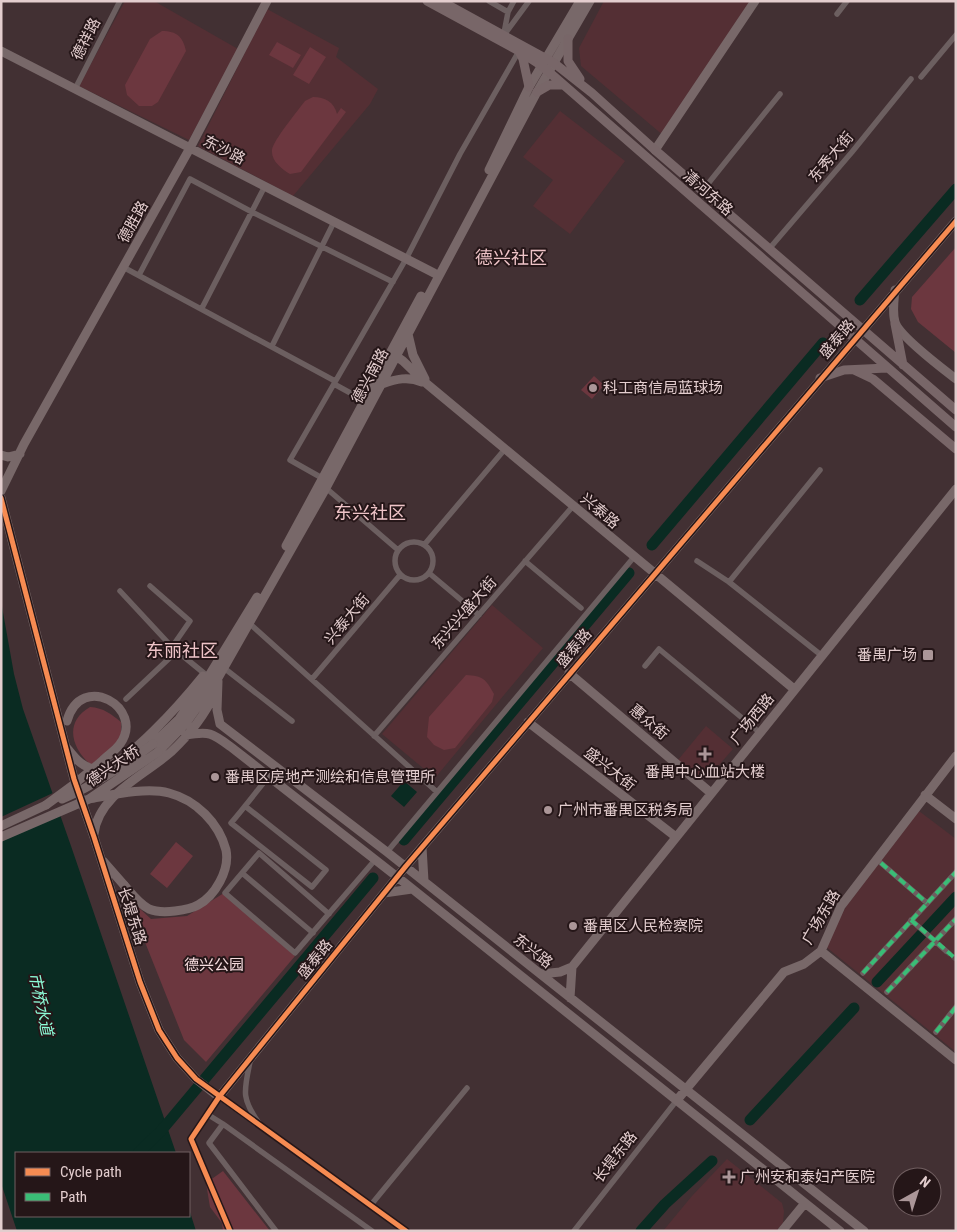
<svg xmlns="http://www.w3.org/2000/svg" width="957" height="1232" font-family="'Roboto Condensed','Noto Sans SC',sans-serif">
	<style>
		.built { fill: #542f34 }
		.green { fill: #6c373f }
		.water { fill: #0a2b22 }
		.pier { fill: #423033 }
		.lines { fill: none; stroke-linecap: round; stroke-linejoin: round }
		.river { stroke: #0a2b22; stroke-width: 11 }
		.street-tunnel { stroke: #5a484a; stroke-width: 5.5; stroke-dasharray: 5.5 3; stroke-linecap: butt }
		.street { stroke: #6c5f60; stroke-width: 5.5 }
		.secondary { stroke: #786869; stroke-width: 9 }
		.primary { stroke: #786668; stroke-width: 9 }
		.secondary-bridge { stroke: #786869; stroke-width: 9 }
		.quiet { stroke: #3abd76; stroke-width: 4; stroke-dasharray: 8 4; stroke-linecap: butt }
		.cycleway-casing { stroke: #251618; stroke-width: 8 }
		.cycleway { stroke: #f68b52; stroke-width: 5 }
		.poi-dot { fill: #ab9698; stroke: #251618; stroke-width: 2 }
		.labels { text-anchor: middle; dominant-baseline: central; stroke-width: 4; stroke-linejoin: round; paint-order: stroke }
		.street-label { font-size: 15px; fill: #e3cdce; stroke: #251618 }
		.poi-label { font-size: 15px; fill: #e3cdce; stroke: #251618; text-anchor: start }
		.park-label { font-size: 15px; fill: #f6dcde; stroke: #251618 }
		.water-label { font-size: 16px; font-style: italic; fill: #8dfcd8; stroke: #251618 }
		.quarter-label { font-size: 18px; fill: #eec3c7; stroke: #251618 }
	</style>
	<rect width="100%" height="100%" fill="#423033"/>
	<!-- built -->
	<path class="built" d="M125,1H154L238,49L189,140L79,86Z
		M604,1H752L664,136L581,66L579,48Z
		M267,9L339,48L336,57L378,89L370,104L293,196L198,146Z
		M560,111L625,161L570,234L533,206L553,180L523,157Z
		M492,605L543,648L435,778L382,734Z
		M706,726L733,749L712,773L698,775L678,760Z
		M919,811L956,839V1052L825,946L847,905Z
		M727,1159L782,1203L784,1211L783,1223L776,1231H663L692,1196Z"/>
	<!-- green -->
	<path class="green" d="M162,31C177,31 183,37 186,51L158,102L152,106H139L127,95L125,85L150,39Z
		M277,42L301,55L293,68L269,55Z
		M310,47L326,57L309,84L293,75Z
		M313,97C325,97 334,102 337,114L341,108L346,112L301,172L290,174C282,169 271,161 272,150C272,142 299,109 305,101Z
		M956,247V353L918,322L911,309L912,297Z
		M594,376L604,385L592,399L581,390Z
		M466,675C483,676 486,679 494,694L492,702L455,748L444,750L434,745L427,737L429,717Z
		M90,707C104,708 111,714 121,722V737L114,746L91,765C71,748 64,722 90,707Z
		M176,842L193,856L167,888L150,874Z
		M224,893L295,956L206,1062L184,1040L127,897L151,919L187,916Z
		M223,1171L270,1231H223L222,1223L210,1207L206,1183Z"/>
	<!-- water -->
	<path class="water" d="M1,601L14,674L23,709L71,846L176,1153H16V1216H189V1209L196,1231H17L1,1183Z
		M404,781L417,792L404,807L391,796Z"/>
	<!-- pier -->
	<path class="pier" d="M55,792L63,813L1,841V817Z"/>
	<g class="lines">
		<!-- river -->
		<path class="river" d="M860,300L956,189
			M652,545L823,343
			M404,840L629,573
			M877,982L956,897
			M750,1120L854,1008
			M138,1153L161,1131L373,878
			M641,1231L665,1204L712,1161"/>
		<!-- street-tunnel -->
		<path class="street-tunnel" d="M946,951L956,959"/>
		<!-- street -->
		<path class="street" d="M489,1L508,12
			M837,14L847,1
			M504,33L508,12L514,1
			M504,35L529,1
			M921,77L956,35
			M75,89L120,1
			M703,190L780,94
			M769,249L852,152L911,79
			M123,267L335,381
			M139,275L190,179L252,212L393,282
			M202,308L265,186
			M272,346L334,222
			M334,384L365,401
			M820,470L729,582L821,655
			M322,478L290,460L406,259L460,154L519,51
			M326,488L398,550
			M395 561a19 19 0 1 1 38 0a19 19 0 1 1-38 0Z
			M424,545L505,449
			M525,561L581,608
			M697,561L729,582
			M429,573L479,615
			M150,586L190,621L172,647
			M120,591L172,647L205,674
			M249,623L437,792
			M645,666L659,649L759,732
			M224,668L292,721
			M312,679L400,575
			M126,699L177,651
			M374,736L573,506
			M245,806L326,870L312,887L231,823C244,808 256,792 269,776
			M387,852L634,557
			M881,863L927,903
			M242,873L313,933
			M329,914L259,853L225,893L295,953L375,860
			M911,920L946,951
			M863,973L956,872
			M887,992L956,919
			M936,1032L956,1007
			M250,1062C244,1091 241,1098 259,1123
			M207,1114L223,1124L372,1231
			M223,1124L209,1143L276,1231
			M370,1206L467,1088
			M230,1231L191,1139L219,1097L406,1231
			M574,1231L677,1100"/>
		<!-- secondary -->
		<path class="secondary" d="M1,51L434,273
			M655,150L755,1
			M489,170L529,87L580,1
			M895,290C894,301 892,312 895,322C899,336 943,369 956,379
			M408,334L413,355L425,379
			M393,354L403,361L427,384L794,689
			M382,384C396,379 408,376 422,382
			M1,455L8,457L20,454
			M1,491L24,444L190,148L267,1
			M1,498L74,779L94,837L140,982L159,1030L177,1058L196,1079L219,1097L406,866L956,221
			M286,546L421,296
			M569,673L711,793
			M218,681L217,710L220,724L387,852L864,1231
			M528,722L676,837
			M186,735C210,731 212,733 231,747L405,883L840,1231
			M153,744L179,719L202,687L257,597
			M67,748C75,758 83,769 97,769C124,770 186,697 203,676
			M158,752L186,723L218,678L326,488L537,92L590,1
			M925,795L956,819
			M1,826L46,805
			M94,834C98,795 145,775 171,752C188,736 205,715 215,693
			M422,847L424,881
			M103,861L124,885
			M384,893L412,889
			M821,951L956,1060
			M541,974L560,972L572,967L956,489
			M570,998L572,967
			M677,1100L784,972L804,964L821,951L841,906L956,756
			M782,1231L805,1203"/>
		<!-- primary -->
		<path class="primary" d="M427,1L519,51L542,66L956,427
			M441,1L554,63L592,93L655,150L956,410
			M568,39V61L580,79
			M519,51L523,59L529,87
			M537,92L549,85H563
			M895,324L903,365
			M854,370L873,379L956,449
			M820,378L844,370L887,368"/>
		<!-- secondary-bridge -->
		<path class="secondary-bridge" d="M62,799C95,785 124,765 153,744
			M89,799C112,795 146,787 169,793C196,800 219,823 226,850C230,870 215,896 198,905C191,909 183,910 175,911C167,912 156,912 149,909C139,904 131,893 124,885
			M46,805C66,791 85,776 103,760C108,755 116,750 120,744C146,708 81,670 67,721
			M1,837L89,799L158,752"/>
		<!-- quiet -->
		<path class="quiet" d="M881,863L927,903
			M911,920L956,959
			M863,973L956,872
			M887,992L956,919
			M936,1032L956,1007"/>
		<!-- cycleway casing -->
		<g class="cycleway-casing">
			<path id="cycleway" d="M1,498L74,779L94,837L140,982L159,1030L177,1058L196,1079L406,1231
				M230,1231L191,1139L219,1097L406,866L956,221"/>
		</g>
		<!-- cycleway -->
		<use href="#cycleway" class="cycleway"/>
	</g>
	<!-- markers -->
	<g class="poi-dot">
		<circle cx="593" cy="388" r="5"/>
		<rect x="922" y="649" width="12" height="12" rx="2.5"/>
		<path d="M702.5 746.5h5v5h5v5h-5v5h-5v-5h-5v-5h5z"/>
		<circle cx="215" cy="777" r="5"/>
		<circle cx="548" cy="810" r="5"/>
		<circle cx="573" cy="926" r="5"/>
		<path d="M726.5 1169.5h5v5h5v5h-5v5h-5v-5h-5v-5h5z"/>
	</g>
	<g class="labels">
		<!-- street labels -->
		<g class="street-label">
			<text transform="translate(86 39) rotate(-63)">德祥路</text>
			<text transform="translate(224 150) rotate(27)">东沙路</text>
			<text transform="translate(831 157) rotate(-50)">东秀大街</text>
			<text transform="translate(708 193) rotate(41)">清河东路</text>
			<text transform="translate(133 222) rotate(-61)">德胜路</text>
			<text transform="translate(837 339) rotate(-50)">盛泰路</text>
			<text transform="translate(370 376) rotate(-62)">德兴南路</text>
			<text transform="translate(600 511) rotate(40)">兴泰路</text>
			<text transform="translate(464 613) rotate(-49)">东兴兴盛大街</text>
			<text transform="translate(347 619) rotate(-50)">兴泰大街</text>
			<text transform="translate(574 648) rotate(-50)">盛泰路</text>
			<text transform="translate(752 719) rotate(-51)">广场西路</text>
			<text transform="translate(649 722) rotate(40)">惠众街</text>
			<text transform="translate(113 766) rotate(-34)">德兴大桥</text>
			<text transform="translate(610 769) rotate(38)">盛兴大街</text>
			<text transform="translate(132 916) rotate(72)">长堤东路</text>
			<text transform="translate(821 917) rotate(-60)">广场东路</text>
			<text transform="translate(533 951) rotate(38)">东兴路</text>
			<text transform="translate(315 959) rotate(-51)">盛泰路</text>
			<text transform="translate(615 1157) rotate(-52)">长堤东路</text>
		</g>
		<!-- poi labels -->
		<g class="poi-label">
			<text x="603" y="388">科工商信局蓝球场</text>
			<text x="917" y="655" text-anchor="end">番禺广场</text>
			<text x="705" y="772" text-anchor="middle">番禺中心血站大楼</text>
			<text x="225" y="777">番禺区房地产测绘和信息管理所</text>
			<text x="558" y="810">广州市番禺区税务局</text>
			<text x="583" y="926">番禺区人民检察院</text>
			<text x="740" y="1177">广州安和泰妇产医院</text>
		</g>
		<!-- park labels -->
		<g class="park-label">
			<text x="214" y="965">德兴公园</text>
		</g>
		<!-- water labels -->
		<g class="water-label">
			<text transform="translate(41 1004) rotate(78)">市桥水道</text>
		</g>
		<!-- quarter labels -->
		<g class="quarter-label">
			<text x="511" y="257">德兴社区</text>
			<text x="370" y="512">东兴社区</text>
			<text x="182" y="650">东丽社区</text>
		</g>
	</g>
	<!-- border -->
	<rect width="957" height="1232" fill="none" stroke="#e3cdce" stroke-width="5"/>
	<!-- legend -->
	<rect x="15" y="1152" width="175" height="65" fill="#251618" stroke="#715f61"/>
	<rect x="25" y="1168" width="25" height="8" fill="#f68b52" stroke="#715f61"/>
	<text x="60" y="1177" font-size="15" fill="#e3cdce">Cycle path</text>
	<rect x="25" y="1193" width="25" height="8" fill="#3abd76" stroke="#715f61"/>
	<text x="60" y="1202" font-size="15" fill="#e3cdce">Path</text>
	<!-- north arrow -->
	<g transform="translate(917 1192) rotate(39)"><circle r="24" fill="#251618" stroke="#715f61"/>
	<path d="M0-4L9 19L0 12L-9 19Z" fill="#ab9698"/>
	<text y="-8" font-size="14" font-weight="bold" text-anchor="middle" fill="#e3cdce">N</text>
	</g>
</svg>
